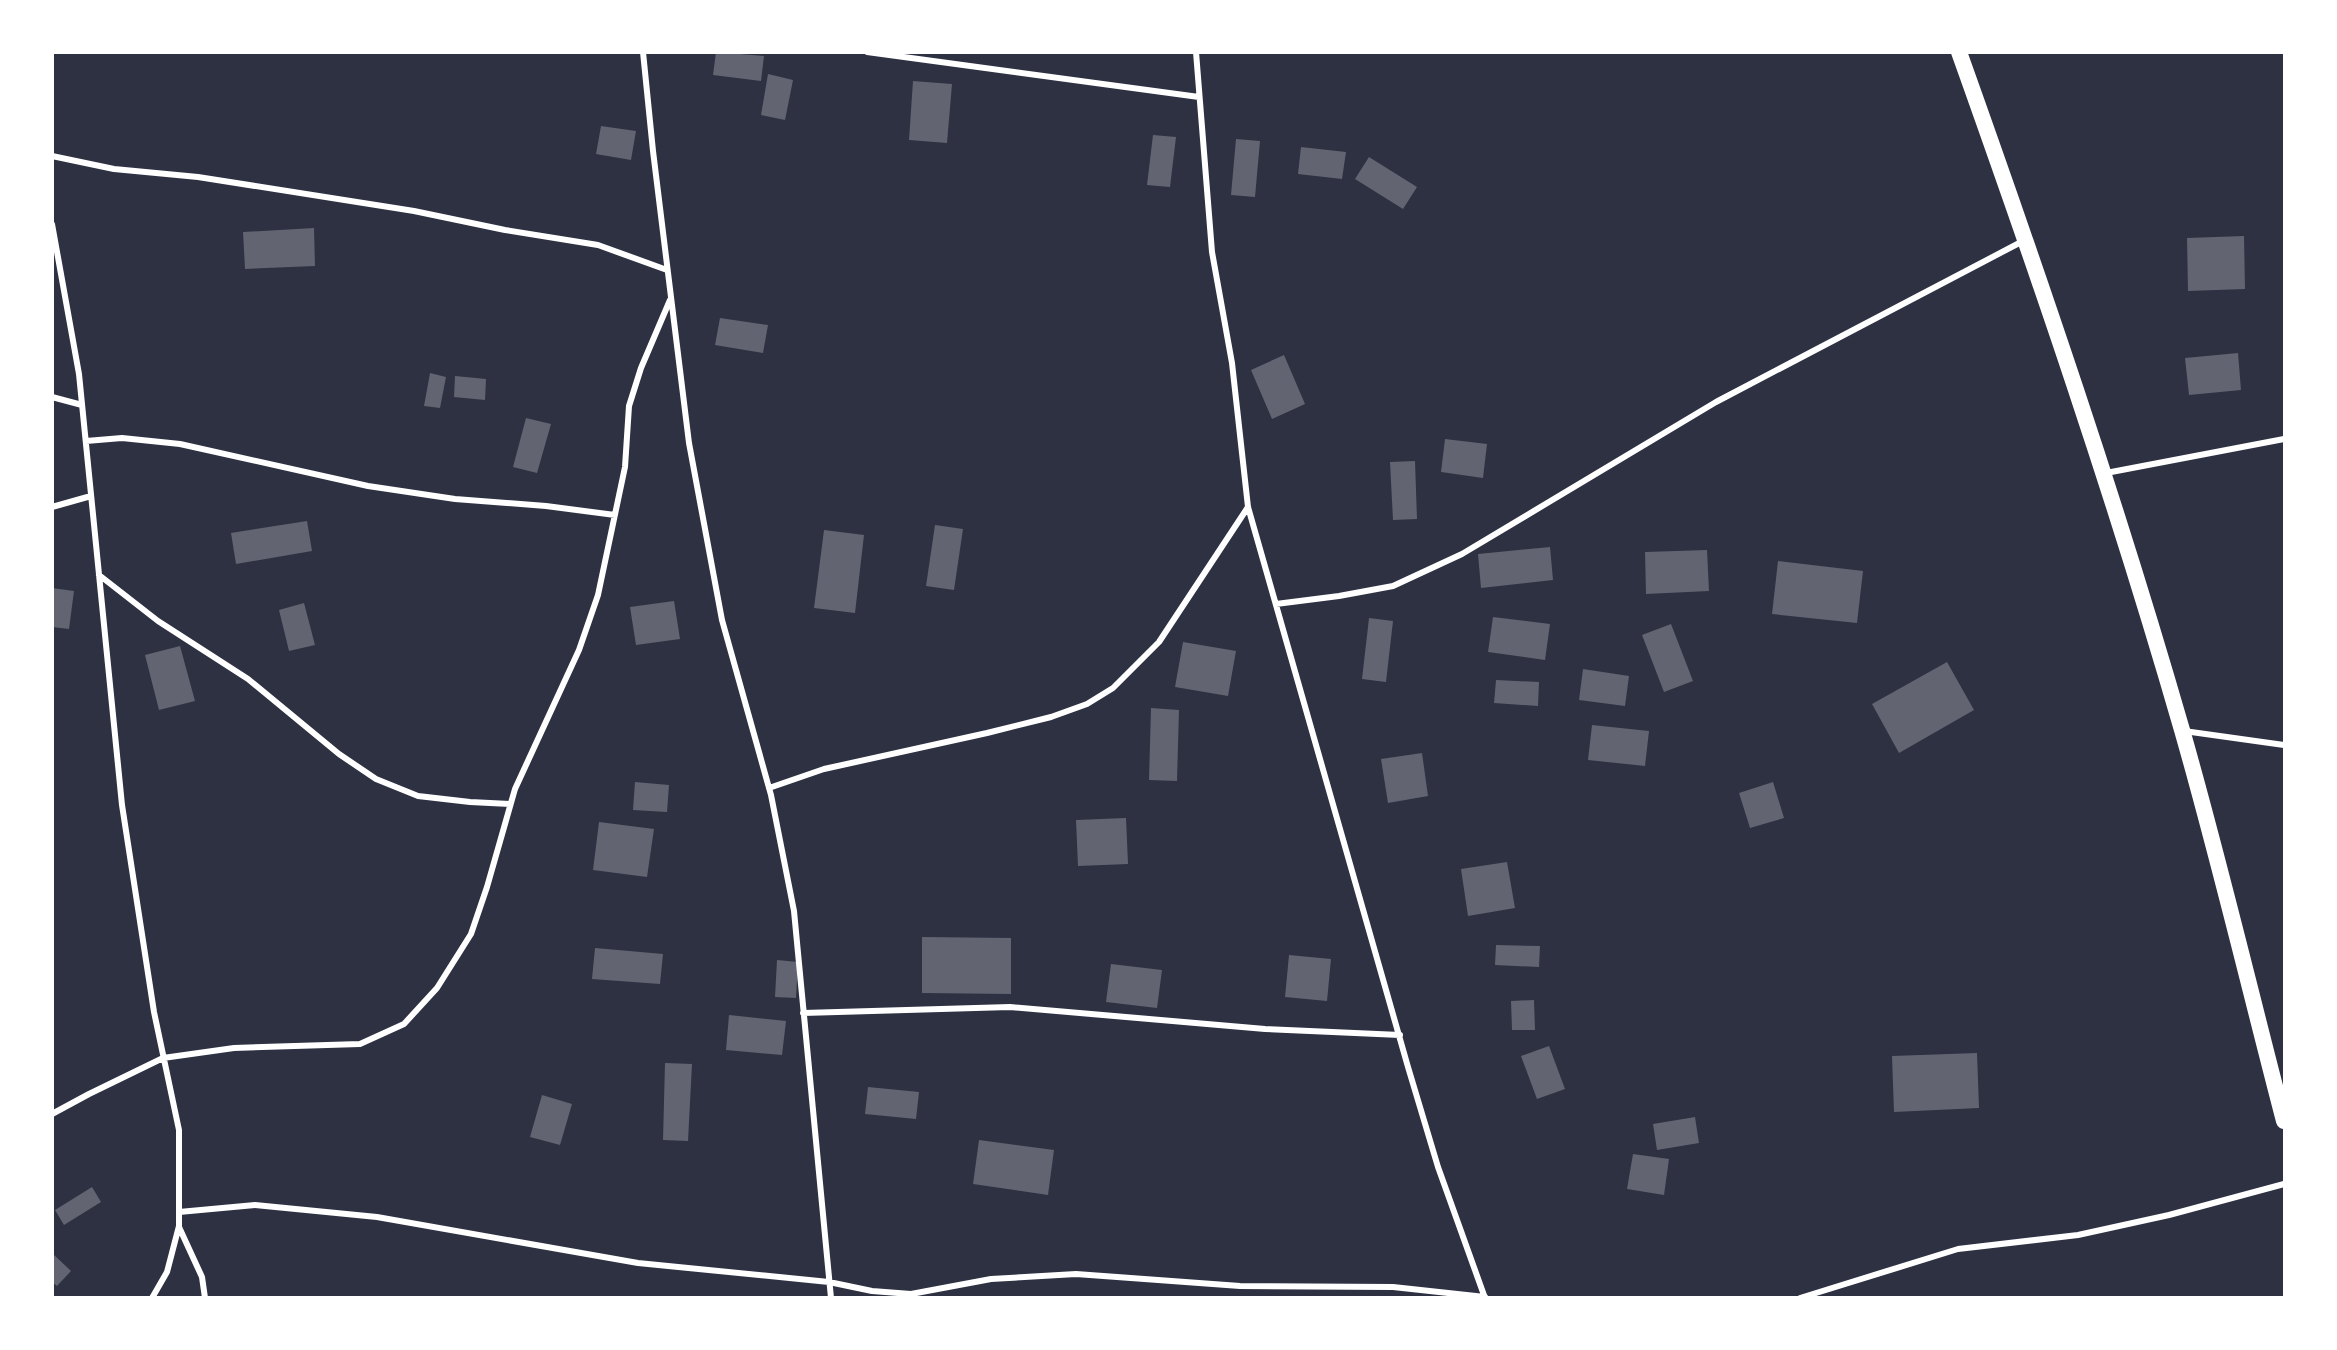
<svg xmlns="http://www.w3.org/2000/svg" width="2337" height="1350" font-family="Karla,sans-serif">
	<style>
		.building { fill: #626471 }
		.lines { fill: none; stroke-linecap: round; stroke-linejoin: round }
		.minor { stroke: #fff; stroke-width: 6 }
		.trunk { stroke: #fff; stroke-width: 16 }
	</style>
	<rect width="100%" height="100%" fill="#2d3142"/>
	<!-- building -->
	<path class="building" d="M716,52L764,56L761,81L713,75Z
		M768,74L793,80L785,120L761,115Z
		M913,81L952,84L947,143L909,140Z
		M601,126L636,131L631,160L596,154Z
		M1153,135L1176,137L1170,187L1147,185Z
		M1236,139L1260,141L1255,197L1231,195Z
		M1301,147L1346,152L1342,179L1298,174Z
		M1369,157L1417,187L1403,209L1355,179Z
		M314,228L315,266L245,269L243,232Z
		M2244,236L2245,289L2188,291L2187,238Z
		M720,318L768,325L763,353L715,345Z
		M2238,353L2241,390L2189,395L2185,358Z
		M1284,355L1305,404L1272,419L1251,370Z
		M430,373L446,377L440,408L424,406Z
		M455,376L486,379L485,400L454,397Z
		M526,418L551,424L537,473L513,467Z
		M1445,439L1487,444L1483,478L1441,472Z
		M1415,461L1417,519L1393,520L1390,462Z
		M307,521L312,551L236,564L231,533Z
		M935,525L963,529L954,590L926,586Z
		M824,530L864,535L855,613L814,608Z
		M1550,547L1553,580L1481,588L1478,554Z
		M1707,550L1709,591L1646,594L1645,552Z
		M1778,561L1863,571L1857,623L1772,614Z
		M52,588L74,591L69,629L52,627Z
		M674,601L680,639L636,645L630,607Z
		M304,603L315,645L289,651L279,610Z
		M1493,617L1550,624L1545,660L1488,652Z
		M1369,618L1393,621L1386,682L1362,679Z
		M1671,624L1693,681L1664,692L1642,635Z
		M1183,642L1236,651L1228,696L1175,687Z
		M180,646L195,701L159,710L145,655Z
		M1947,662L1974,710L1899,753L1872,704Z
		M1583,669L1629,676L1625,706L1579,700Z
		M1496,680L1539,682L1538,706L1494,703Z
		M1151,708L1179,710L1177,781L1149,780Z
		M1592,725L1649,731L1645,766L1588,760Z
		M1422,753L1428,796L1388,803L1381,759Z
		M635,782L669,785L667,812L633,810Z
		M1773,782L1784,818L1750,828L1739,793Z
		M1126,818L1128,864L1078,866L1076,820Z
		M599,822L654,829L647,877L593,870Z
		M1507,862L1515,908L1468,916L1461,869Z
		M922,937L1011,938V994L922,993Z
		M1496,945L1540,946L1539,967L1495,965Z
		M595,948L663,954L660,984L592,979Z
		M1289,955L1331,959L1327,1001L1285,997Z
		M777,960L798,962L796,998L775,997Z
		M1111,964L1162,970L1157,1008L1106,1002Z
		M1534,1000L1535,1030H1512L1511,1001Z
		M729,1015L786,1021L782,1055L726,1050Z
		M1549,1046L1565,1089L1537,1099L1521,1056Z
		M1977,1053L1979,1108L1894,1112L1892,1056Z
		M665,1063L692,1064L688,1141L663,1140Z
		M868,1087L919,1092L916,1119L865,1114Z
		M542,1095L572,1104L560,1145L530,1137Z
		M1695,1117L1699,1143L1657,1150L1653,1124Z
		M979,1140L1054,1150L1048,1195L973,1184Z
		M1633,1154L1669,1159L1664,1195L1627,1189Z
		M92,1187L101,1202L64,1225L55,1210Z
		M52,1253L71,1271L57,1286L52,1282Z"/>
	<g class="lines">
		<!-- minor -->
		<path class="minor" d="M643,52L653,151L689,443L722,620L771,795L794,911L831,1298
			M867,52L1199,97
			M1196,52L1212,252L1232,363L1248,507L1408,1067L1438,1167L1485,1298
			M52,156L114,169L198,177L414,211L505,230L598,245L667,270
			M52,224L79,374L122,805L154,1012L179,1130V1226L167,1272L152,1298
			M52,397L82,405
			M86,441L122,438L180,444L368,486L455,499L546,506L615,515
			M2106,473L2284,439
			M52,507L91,496
			M99,575L158,621L248,679L339,754L376,779L418,796L470,802L510,804
			M1276,604L1339,596L1393,586L1462,554L1716,402L2025,240
			M2184,731L2284,745
			M769,788L824,769L987,733L1051,717L1087,704L1113,688L1159,642L1248,507
			M803,1013L1010,1007L1265,1029L1400,1035
			M52,1114L89,1094L163,1058L234,1048L360,1044L404,1024L437,988L471,934L487,887L515,789L579,650L598,595L625,467L629,406L641,368L670,300
			M179,1212L255,1205L377,1217L638,1263L829,1282L872,1291L911,1294L991,1279L1076,1274L1240,1286L1393,1287L1485,1297
			M179,1227L202,1277L205,1298
			M1800,1298L1958,1249L2078,1235L2169,1215L2284,1184"/>
		<!-- trunk -->
		<path class="trunk" d="M1959,52C2039,276 2116,501 2182,730C2219,859 2250,991 2284,1121"/>
	</g>
	<!-- border -->
	<rect width="2337" height="1350" fill="none" stroke="#ffffff" stroke-width="108"/>
</svg>
